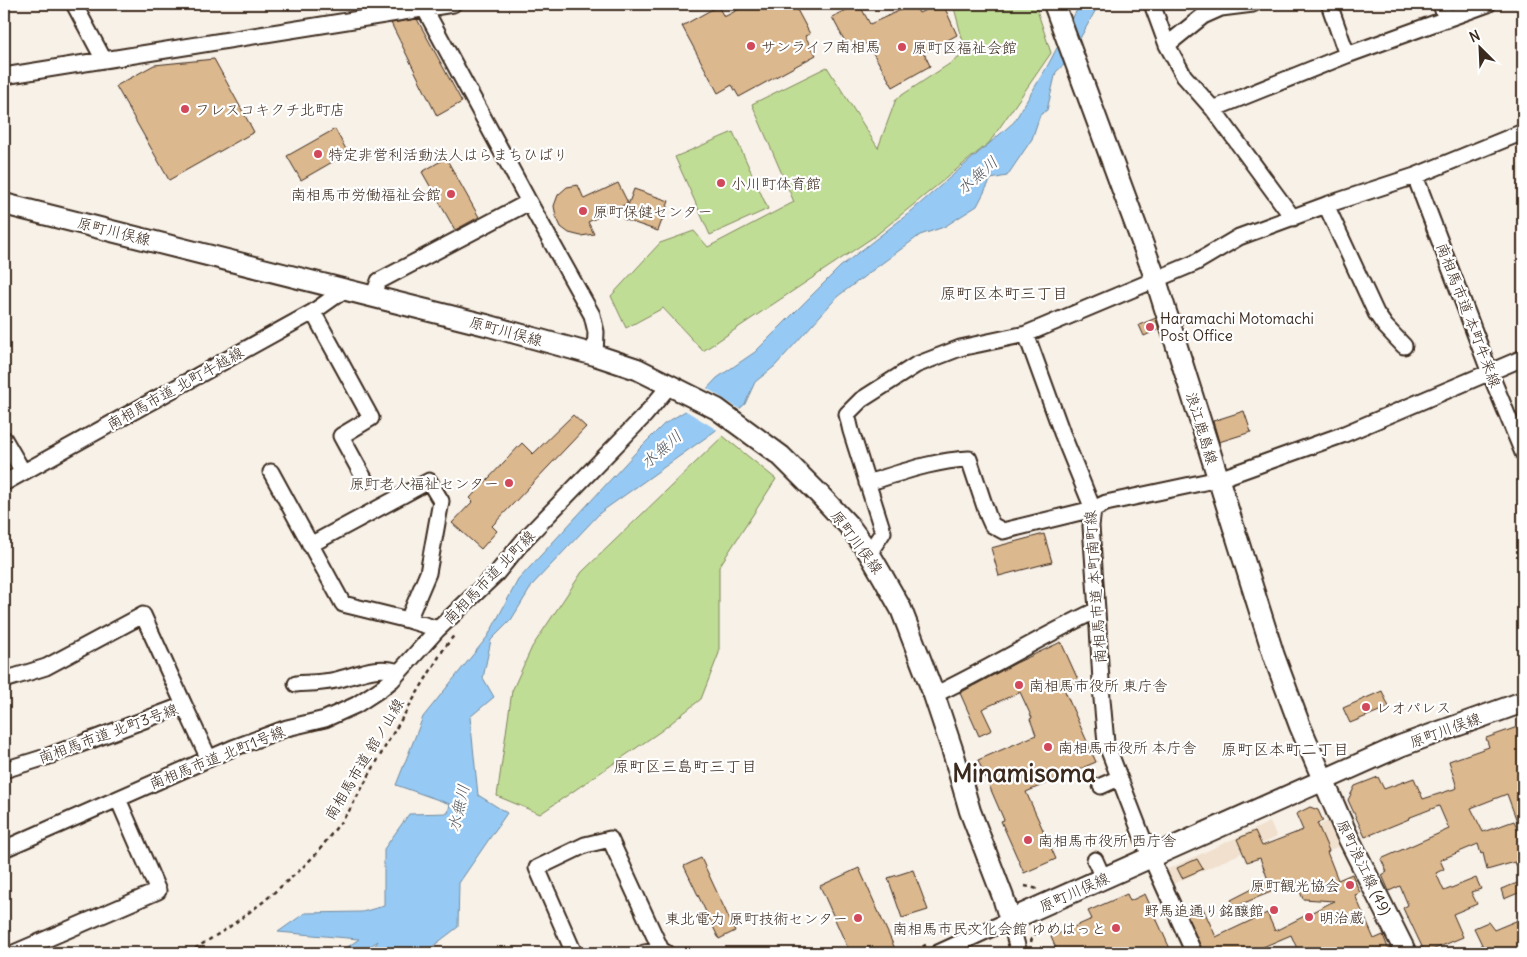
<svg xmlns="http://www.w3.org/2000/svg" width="1527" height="957" font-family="Delius,'Klee One',sans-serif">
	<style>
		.built { fill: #f0e0cd }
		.green { fill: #c0dd95; stroke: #7e845a }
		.water { fill: #96caf4; stroke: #728a9e }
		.pier { fill: #f8f1e8 }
		.building { fill: #dcb88e; stroke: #3b2a1e }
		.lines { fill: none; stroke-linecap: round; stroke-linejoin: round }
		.minor-casing { stroke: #3b2a1e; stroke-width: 19 }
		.major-casing { stroke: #3b2a1e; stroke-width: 24 }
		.path { stroke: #3b2a1e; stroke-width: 2.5; stroke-dasharray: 4 4; stroke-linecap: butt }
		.minor { stroke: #fff; stroke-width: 15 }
		.major { stroke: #fff; stroke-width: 20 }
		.poi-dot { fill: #d1495b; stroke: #fff; stroke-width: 2 }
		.labels { text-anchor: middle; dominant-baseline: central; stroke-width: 4.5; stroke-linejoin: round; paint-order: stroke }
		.poi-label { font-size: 15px; fill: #3b2a1e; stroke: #fff; text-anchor: start }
		.street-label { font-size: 15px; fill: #3b2a1e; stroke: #fff }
		.water-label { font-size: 16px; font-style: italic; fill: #565a5e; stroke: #fff }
		.neighbourhood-label { font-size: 16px; fill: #3b2a1e; stroke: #fff }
		.town-label { font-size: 25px; font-weight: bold; fill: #3b2a1e; stroke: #fff }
	</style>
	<rect width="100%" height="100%" fill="#f8f1e8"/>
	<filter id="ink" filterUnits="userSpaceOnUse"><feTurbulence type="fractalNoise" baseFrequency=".02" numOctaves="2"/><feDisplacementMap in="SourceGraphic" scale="10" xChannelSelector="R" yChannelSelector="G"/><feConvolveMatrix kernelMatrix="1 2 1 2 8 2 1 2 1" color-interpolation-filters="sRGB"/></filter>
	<g filter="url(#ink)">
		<!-- built -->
		<path class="built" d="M1328,821L1340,846L1310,857L1300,834Z
			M1270,822L1277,837L1173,884L1166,870Z"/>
		<!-- green -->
		<path class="green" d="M953,4H1035L1051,53L989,143L875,236L703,351L663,308L626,328L611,296L660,243L694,231L708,247L794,202L752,104L827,67L878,148L896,99L966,53Z
			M733,132L768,209L710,235L675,157Z
			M723,436L776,479L719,567V653L701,699L661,731L540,814L497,796L512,691L532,647L582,572Z"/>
		<!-- water -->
		<path class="water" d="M1080,4H1099L1067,62L1056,72L1047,110L1040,115L1032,139L1007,176L991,179L977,206L944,227L920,235L838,296L775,366L755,382L745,404L715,431L601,512L533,584L511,620L491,640L483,678L494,697L470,717L478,795L507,813L459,883L458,927L424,953H370L378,941L360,953H339L359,939L278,932L305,913L362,912L384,906V849L409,814L448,813L450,804L396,785L423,717L488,636L518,580L637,451L664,424L687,410L717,378L755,352L840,267L908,214L1014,122L1048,65Z"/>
		<!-- pier -->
		<path class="pier" d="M705,387L741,410L719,431L683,409Z"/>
		<!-- building -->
		<path class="building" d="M749,4H794L810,34L805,36L816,55L739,97L732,85L718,93L682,26L718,6L724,17Z
			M859,4L870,24L914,4L919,13L939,4H943L957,35L924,53L930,66L893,87L867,43L850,51L832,17Z
			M417,19L462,102L437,116L391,23Z
			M214,59L254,132L169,180L116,86L154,65Z
			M335,129L348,153L301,180L287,156Z
			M446,158L479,217L455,230L422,172Z
			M618,183L628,203L588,222L594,234L581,236L569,233L561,227L556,216L554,206L558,195L567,187L578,185L584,199Z
			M634,189L669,201L658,231L623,219Z
			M1156,318L1159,329L1144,336L1139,325Z
			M1244,411L1251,432L1219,442L1213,421Z
			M573,415L586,427L492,526L497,531L481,549L452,523L473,501L470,498L522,443L533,454Z
			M1044,534L1052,562L999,576L991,548Z
			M1061,642L1079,682L1064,689L1096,762L1026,792L1056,859L1024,873L1001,821L1004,820L978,760L1036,735L1030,719L1032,718L1020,692L982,709L992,730L979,736L960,693L1016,663Z
			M1382,691L1389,707L1350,723L1343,708Z
			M1523,725V835H1522L1507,794L1471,808L1483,832L1514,821L1523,840V881L1515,862L1487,870L1483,853L1481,854L1478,844L1440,860L1444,869L1436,873L1444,891L1476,878L1481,889L1471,892L1477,904L1453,914L1463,937L1425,953L1408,917H1407L1403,908L1408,905L1400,886L1389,891L1382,875L1387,872L1381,859L1449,829L1439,806L1408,818L1409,819L1365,837L1348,800L1355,786L1378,777L1384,789L1414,778L1423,799L1457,788L1449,761L1489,747L1486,738Z
			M1310,807L1318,810L1323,821L1317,823L1329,851L1327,852L1338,880L1352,874L1360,893L1355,895L1374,939L1383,935L1390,953H1299L1291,935L1249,953H1203L1186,913L1202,906L1216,937L1267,913L1275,931L1334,901L1303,899L1295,879L1271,888L1260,858L1247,862L1237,839L1255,831L1262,846L1303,830L1296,814Z
			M701,858L735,931L719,939L684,866Z
			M1197,859L1203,869L1182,878L1177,868Z
			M859,868L896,951L890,953H850L820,886Z
			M913,870L928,910L902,918L888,878Z
			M1523,881V891L1504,899L1501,889Z
			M1266,882L1271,892L1234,907L1231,900Z
			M1127,894L1130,901L1145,894L1172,953H1058L1051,937L1092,919L1088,911Z
			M1523,918V953H1486L1474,928L1488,922L1494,930Z"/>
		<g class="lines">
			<!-- minor casing -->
			<g class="minor-casing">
				<path id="minor" d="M74,4L104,60
					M422,4L529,202L592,315L596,332L595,355
					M1152,4L1167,45L1184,76L1213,109L1293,218
					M1329,4L1347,55
					M1441,4L1446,20
					M1167,45L1203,16L1221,8L1253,4
					M4,76L453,4
					M1213,109L1347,55L1488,4
					M1415,176L1490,373L1523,453
					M1326,205L1376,313L1385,326L1404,346
					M373,297L379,281L529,202
					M313,312L371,418L341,436L365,480
					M1026,334L1062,433L1093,509L1091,526L1097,610L1102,699L1106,743L1145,844L1194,953
					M4,439L23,472
					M271,472L343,604L408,620L438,629L496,574L524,540L645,415L670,385
					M4,483L313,312L344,290
					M867,483C900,473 935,460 969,459L988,516L992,525L1003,531L1093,509L1106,503L1219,479L1342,435L1523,358
					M310,545L429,481L441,501L428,573L408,620
					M869,553L883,532L851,431L847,414L861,400L916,365L960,348L1026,334L1195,263L1239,237L1326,205L1415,176L1523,132
					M4,680L46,667L143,615L184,705
					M296,684C309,683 323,683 336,680C357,675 377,664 398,672
					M934,695C989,669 1042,636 1097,610
					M4,770L46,757L184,705L209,759
					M1101,786L1119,778
					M4,849L233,748L287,728L325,719L356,705L382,688L392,680L438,629
					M1095,860L1103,878
					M14,953L158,891L118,799
					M574,953L537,868L585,845L610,839L661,950L666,953
					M644,953L661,950
					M938,953L1010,920L1019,953"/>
			</g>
			<!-- major casing -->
			<g class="major-casing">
				<path id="major" d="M1054,4L1156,280L1274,656L1300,726L1347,835L1406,953
					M4,204L486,325L595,355L637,369L717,409L781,456L819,494L850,527L869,553L883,577L901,609L934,695L953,752L970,811L1003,897L1010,920L1400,746L1523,702"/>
			</g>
			<!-- path -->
			<path class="path" d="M1025,886L1038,889
				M1031,942L1032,938L1041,926
				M188,953L228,928L263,902L299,871L317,853L349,811L389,740L443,650L455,634
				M908,953L926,945"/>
			<!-- minor -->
			<use href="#minor" class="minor"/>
			<!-- major -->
			<use href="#major" class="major"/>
		</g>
	</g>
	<!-- markers -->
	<g class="poi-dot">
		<circle cx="751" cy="46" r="5"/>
		<circle cx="902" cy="47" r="5"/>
		<circle cx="185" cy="109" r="5"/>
		<circle cx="318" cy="154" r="5"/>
		<circle cx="721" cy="183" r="5"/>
		<circle cx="451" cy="194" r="5"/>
		<circle cx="583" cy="211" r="5"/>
		<circle cx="1150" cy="327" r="5"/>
		<circle cx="509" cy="483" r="5"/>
		<circle cx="1019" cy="685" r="5"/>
		<circle cx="1366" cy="707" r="5"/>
		<circle cx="1048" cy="747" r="5"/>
		<circle cx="1028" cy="840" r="5"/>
		<circle cx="1350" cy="885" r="5"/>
		<circle cx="1274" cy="910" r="5"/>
		<circle cx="1309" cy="917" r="5"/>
		<circle cx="858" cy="918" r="5"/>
		<circle cx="1116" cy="928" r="5"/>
	</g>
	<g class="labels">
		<!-- poi labels -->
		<g class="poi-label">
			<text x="761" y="46">サンライフ南相馬</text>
			<text x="912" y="47">原町区福祉会館</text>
			<text x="195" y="109">フレスコキクチ北町店</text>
			<text x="328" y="154">特定非営利活動法人はらまちひばり</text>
			<text x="731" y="183">小川町体育館</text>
			<text x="441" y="194" text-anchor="end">南相馬市労働福祉会館</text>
			<text x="593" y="211">原町保健センター</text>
			<text x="1160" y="318">Haramachi Motomachi<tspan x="1160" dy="17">Post Office</tspan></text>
			<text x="499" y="483" text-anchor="end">原町老人福祉センター</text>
			<text x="1029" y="685">南相馬市役所 東庁舎</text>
			<text x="1376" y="707">レオパレス</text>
			<text x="1058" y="747">南相馬市役所 本庁舎</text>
			<text x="1038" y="840">南相馬市役所 西庁舎</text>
			<text x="1340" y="885" text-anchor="end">原町観光協会</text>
			<text x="1264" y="910" text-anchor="end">野馬追通り銘醸館</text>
			<text x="1319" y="917">明治蔵</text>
			<text x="848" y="918" text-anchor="end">東北電力 原町技術センター</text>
			<text x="1106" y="928" text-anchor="end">南相馬市民文化会館 ゆめはっと</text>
		</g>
		<!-- street labels -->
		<g class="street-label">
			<text transform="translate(114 231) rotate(14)">原町川俣線</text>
			<text transform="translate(1469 315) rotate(69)">南相馬市道 本町牛来線</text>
			<text transform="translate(506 331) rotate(15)">原町川俣線</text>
			<text transform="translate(175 388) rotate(-29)">南相馬市道 北町牛越線</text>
			<text transform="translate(1202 428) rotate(73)">浪江鹿島線</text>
			<text transform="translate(857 542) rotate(53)">原町川俣線</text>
			<text transform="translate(489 577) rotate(-46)">南相馬市道 北町線</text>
			<text transform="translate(1095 587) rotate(-94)">南相馬市道 本町南町線</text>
			<text transform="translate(1445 730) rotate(-20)">原町川俣線</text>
			<text transform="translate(108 733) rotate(-20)">南相馬市道 北町3号線</text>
			<text transform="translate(217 757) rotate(-22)">南相馬市道 北町1号線</text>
			<text transform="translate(364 759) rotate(-59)">南相馬市道 舘ノ山線</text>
			<text transform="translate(1364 867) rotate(64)">原町浪江線 (49)</text>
			<text transform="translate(1074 892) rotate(-24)">原町川俣線</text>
		</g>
		<!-- water labels -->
		<g class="water-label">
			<text transform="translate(977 175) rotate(-41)">水無川</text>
			<text transform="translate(661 449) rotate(-41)">水無川</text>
			<text transform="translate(458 808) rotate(-77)">水無川</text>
		</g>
		<!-- neighbourhood labels -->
		<g class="neighbourhood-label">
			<text x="1004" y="293">原町区本町三丁目</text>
			<text x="1285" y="749">原町区本町二丁目</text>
			<text x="685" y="766">原町区三島町三丁目</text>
		</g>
		<!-- town labels -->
		<g class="town-label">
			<text x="1024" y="773">Minamisoma</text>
		</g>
	</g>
	<!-- margin -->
	<rect width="1527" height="957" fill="none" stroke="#fff" stroke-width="20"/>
	<rect x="10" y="10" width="1507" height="937" fill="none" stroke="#3b2a1e" stroke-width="2" filter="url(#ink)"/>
	<!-- north arrow -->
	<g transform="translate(1480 48) rotate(336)" stroke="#ffffff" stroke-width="4" paint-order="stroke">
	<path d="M0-4L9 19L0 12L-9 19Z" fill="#3b2a1e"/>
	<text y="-8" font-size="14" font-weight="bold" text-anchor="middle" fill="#3b2a1e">N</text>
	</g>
</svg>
